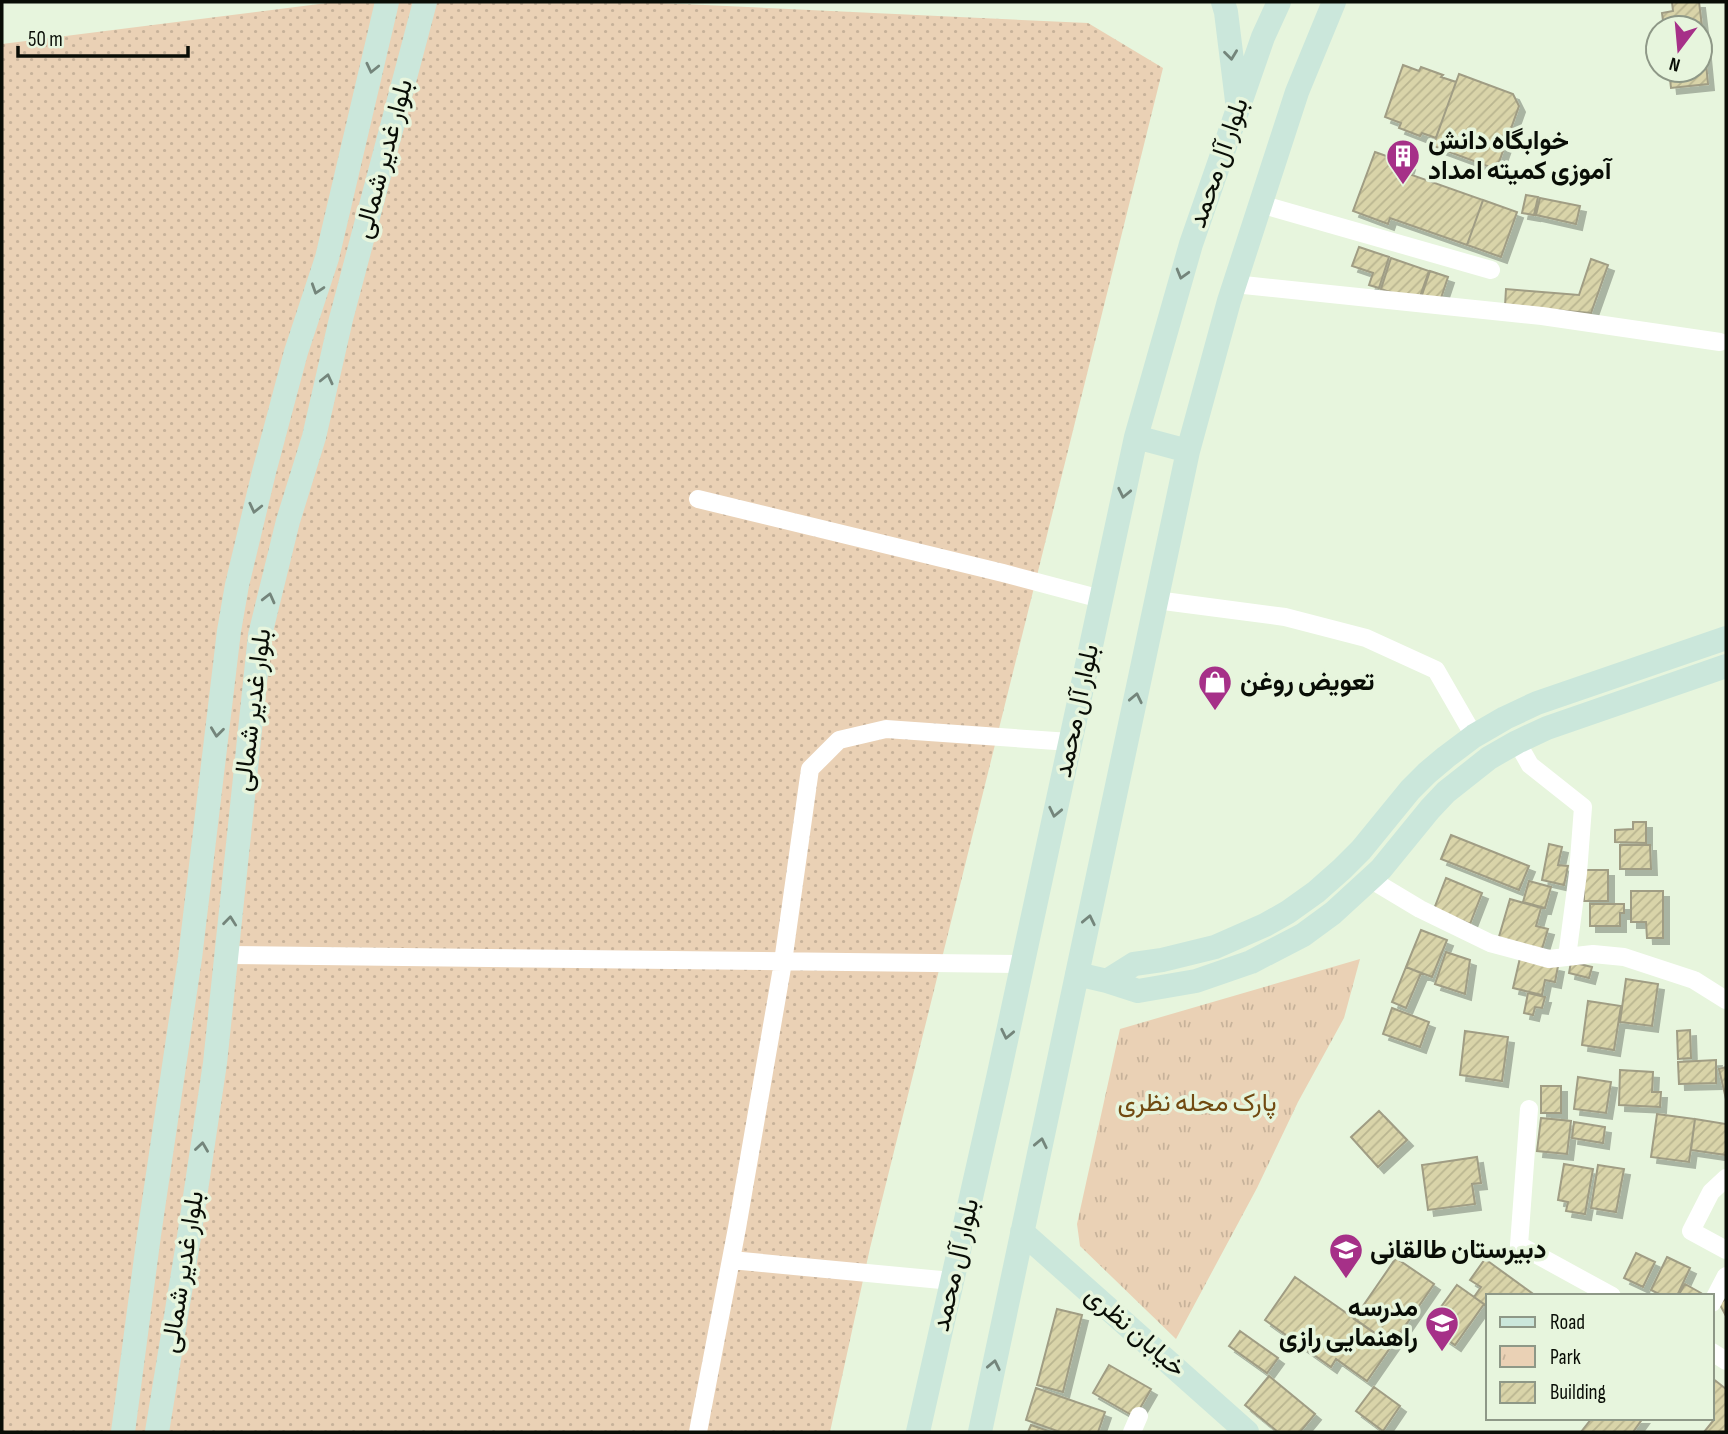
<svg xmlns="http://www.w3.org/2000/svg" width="1728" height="1434" font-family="'Sofia Sans Condensed',Vazirmatn,sans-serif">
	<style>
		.park { fill: url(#park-tufts) }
		.garden { fill: url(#garden-dots) }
		.building { fill: url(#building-hatch); stroke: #a09d84; stroke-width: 2; filter: url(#shadow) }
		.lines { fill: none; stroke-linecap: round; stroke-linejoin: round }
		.street { stroke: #fff; stroke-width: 18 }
		.secondary { stroke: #cbe7db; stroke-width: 24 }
		.oneway { stroke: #74857b }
		.labels { text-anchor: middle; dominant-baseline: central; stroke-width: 7; stroke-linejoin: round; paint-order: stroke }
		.poi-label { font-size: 26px; font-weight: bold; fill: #090d06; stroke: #e7f5dd; text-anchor: start }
		.street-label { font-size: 26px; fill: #090d06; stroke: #e7f5dd }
		.park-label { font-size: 26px; fill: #714a11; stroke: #e7f5dd }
	</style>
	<defs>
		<pattern id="park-tufts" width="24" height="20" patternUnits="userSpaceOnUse" patternTransform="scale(1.75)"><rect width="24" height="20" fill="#ead1b5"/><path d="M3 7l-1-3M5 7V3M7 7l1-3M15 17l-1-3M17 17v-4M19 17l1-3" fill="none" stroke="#c7b29a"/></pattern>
		<pattern id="garden-dots" width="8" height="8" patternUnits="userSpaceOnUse" patternTransform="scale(1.75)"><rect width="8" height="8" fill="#ead1b5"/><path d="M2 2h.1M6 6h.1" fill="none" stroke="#c7b29a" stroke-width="1.8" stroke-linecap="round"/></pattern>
		<pattern id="building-hatch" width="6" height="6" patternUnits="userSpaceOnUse" patternTransform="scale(1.75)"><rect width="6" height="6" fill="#d9d4a9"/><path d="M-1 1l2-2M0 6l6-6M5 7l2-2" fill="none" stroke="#b9b590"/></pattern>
		<filter id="shadow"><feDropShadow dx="6" dy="6" stdDeviation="0" flood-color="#0004"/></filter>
	</defs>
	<rect width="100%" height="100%" fill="#e7f5dd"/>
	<!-- park -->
	<path class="park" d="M1360,959L1344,1018L1298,1102L1257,1188L1176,1339L1080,1246L1077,1224L1120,1029Z"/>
	<!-- garden -->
	<path class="garden" d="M335,2H640L1088,23L1163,68L870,1248L830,1432H2V44Z"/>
	<!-- building -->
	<path class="building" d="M1672,2H1699L1704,43H1700V28H1664L1662,13L1673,11Z
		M1700,43H1704L1708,84L1671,88L1669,70H1700Z
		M1403,65L1419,71L1421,67L1443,75L1441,77L1456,82L1436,138L1422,133L1420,136L1399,128L1401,123L1385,117Z
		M1459,74L1513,94L1519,106L1499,162L1490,167L1433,146Z
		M1375,152L1409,164L1406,173L1483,200L1467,245L1390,218L1388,224L1353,211Z
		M1526,195L1538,197L1534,215L1522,213Z
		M1540,198L1580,206L1576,224L1536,215Z
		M1483,200L1517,212L1501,257L1467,245Z
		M1359,247L1389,257L1379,288L1369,285L1373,273L1352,266Z
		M1391,258L1429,271L1418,302L1381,289Z
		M1591,259L1608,265L1591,313L1505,306L1506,289L1579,295Z
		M1430,271L1448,277L1439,304L1421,298Z
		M1633,822H1646V843L1615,842V830L1633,829Z
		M1451,835L1529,866L1519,890L1441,859Z
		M1549,844L1562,847L1558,865L1568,866L1564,885L1542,880Z
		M1620,845H1650L1651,869H1620Z
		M1584,870H1608V901H1584Z
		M1446,878L1482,893L1470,924L1434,909Z
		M1529,881L1551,887L1545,908L1523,902Z
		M1631,891H1663V938H1647L1646,922H1631Z
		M1510,899L1541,908L1536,926L1548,929L1541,952L1498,940Z
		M1590,904H1624V913H1620V926H1590Z
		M1421,930L1447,940L1432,977L1406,967Z
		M1446,952L1470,960L1465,994L1435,984Z
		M1520,958L1558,966L1555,982L1545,980L1542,995L1513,988Z
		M1571,962L1592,967L1589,978L1569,973Z
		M1406,967L1421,973L1406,1008L1392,1002Z
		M1626,979L1658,984L1652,1026L1620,1022Z
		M1528,993L1545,997L1542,1008L1535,1007L1533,1015L1524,1013Z
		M1588,1001L1621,1006L1614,1050L1582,1045Z
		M1392,1008L1429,1022L1420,1047L1383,1034Z
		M1690,1030L1691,1058L1678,1059L1677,1031Z
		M1465,1031L1508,1037L1502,1081L1460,1075Z
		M1716,1060V1083L1679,1084L1678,1062Z
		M1726,1067V1099L1719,1069Z
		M1620,1070L1653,1072L1652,1092H1661L1660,1107L1619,1105Z
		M1578,1077L1611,1082L1606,1113L1574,1109Z
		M1541,1086H1561V1113H1541Z
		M1379,1111L1407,1140L1378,1167L1351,1137Z
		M1657,1114L1695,1119L1689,1162L1651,1157Z
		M1541,1118L1571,1121L1567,1154L1537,1151Z
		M1695,1119L1726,1124V1155L1691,1150Z
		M1574,1122L1605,1127L1603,1143L1572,1138Z
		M1477,1157L1481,1183L1472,1184L1475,1204L1428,1210L1422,1165Z
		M1564,1164L1593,1169L1585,1214L1566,1211L1568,1202L1558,1200Z
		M1598,1165L1624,1169L1616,1212L1591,1208Z
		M1636,1253L1655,1262L1643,1287L1624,1278Z
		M1667,1257L1690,1268L1677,1296H1663L1651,1290Z
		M1396,1258L1434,1284L1392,1345L1354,1319Z
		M1485,1259L1536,1296H1488V1307L1474,1297L1481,1287L1470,1280Z
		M1295,1277L1392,1345L1367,1381L1336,1359L1331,1367L1265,1320Z
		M1685,1284L1701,1293L1699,1296H1678Z
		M1457,1285L1484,1304L1455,1345L1427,1326Z
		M1726,1299V1316L1719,1303Z
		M1057,1309L1082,1315L1063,1392L1037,1385Z
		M1240,1331L1278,1358L1267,1373L1229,1346Z
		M1109,1365L1151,1389L1135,1417L1093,1393Z
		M1269,1376L1315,1414L1300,1432H1278L1245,1405Z
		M1712,1378L1726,1389V1432H1704L1713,1421L1710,1418H1712Z
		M1374,1387L1400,1406L1383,1431L1356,1411Z
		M1036,1388L1105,1412L1098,1432H1060L1026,1420Z
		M1592,1418H1643L1633,1432H1581Z
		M1031,1425L1051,1432H1028Z"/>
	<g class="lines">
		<!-- street -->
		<path class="street" d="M1260,204L1491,270
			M1234,284L1542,316L1720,342
			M698,499L1003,573L1101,599
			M1156,600L1285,617L1366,638L1436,670L1474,736
			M1517,742L1530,765L1583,807L1578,873L1567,957
			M1370,879L1420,909L1490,943L1549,959L1593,954L1624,957L1694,980L1726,1000
			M226,955L1022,964
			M1529,1109L1519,1245L1612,1296
			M1726,1178L1711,1192L1691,1231L1726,1250
			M731,1260L952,1281
			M1712,1303L1726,1276
			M1712,1352L1726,1361
			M698,1432L737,1228L783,962L810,769L839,740L886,729L1070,742
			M1132,1432L1139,1416"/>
		<!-- secondary -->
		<path class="secondary" d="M1223,2L1226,12L1237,101
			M1136,437L1188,451
			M1077,974L1107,981L1138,991L1196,981L1251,962L1303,935L1333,913L1381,869L1430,809L1446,792L1489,758L1517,742L1547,728L1726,666
			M1107,981L1134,964L1162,960L1215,947L1265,925L1288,912L1316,892L1342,869L1361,850L1410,790L1427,773L1446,757L1474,736L1505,718L1537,703L1726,638
			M1022,1232L1247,1432
			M123,1432L149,1235L190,958L229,631L237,585L264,472L296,352L327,258L387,2
			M157,1432L189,1237L215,1063L260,635L288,521L314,437L341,319L425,2
			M918,1432L998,1078L1136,437L1191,244L1263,37L1279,2
			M980,1432L1188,451L1229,301L1297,92L1334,2"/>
	</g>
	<!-- one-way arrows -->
	<defs><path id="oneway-chevron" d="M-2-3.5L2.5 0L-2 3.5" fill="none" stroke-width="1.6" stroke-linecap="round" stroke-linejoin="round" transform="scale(1.75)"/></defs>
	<g class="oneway">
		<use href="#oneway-chevron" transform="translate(1231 55) rotate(83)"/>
		<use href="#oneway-chevron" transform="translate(372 68) rotate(103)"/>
		<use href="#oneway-chevron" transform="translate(1182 274) rotate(106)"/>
		<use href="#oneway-chevron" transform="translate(317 289) rotate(108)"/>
		<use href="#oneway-chevron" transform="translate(327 379) rotate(-77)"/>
		<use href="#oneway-chevron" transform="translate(1124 493) rotate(102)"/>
		<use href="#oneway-chevron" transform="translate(255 508) rotate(103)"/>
		<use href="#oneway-chevron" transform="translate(269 598) rotate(-76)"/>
		<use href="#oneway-chevron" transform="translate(1136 698) rotate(-78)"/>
		<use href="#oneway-chevron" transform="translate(217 732) rotate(97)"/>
		<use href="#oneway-chevron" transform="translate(1055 812) rotate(102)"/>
		<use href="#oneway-chevron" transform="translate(1089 920) rotate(-78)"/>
		<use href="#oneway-chevron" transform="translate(230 921) rotate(-84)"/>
		<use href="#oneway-chevron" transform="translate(1007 1034) rotate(102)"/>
		<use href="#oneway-chevron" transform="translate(1041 1143) rotate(-78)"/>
		<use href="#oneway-chevron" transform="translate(202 1147) rotate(-82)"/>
		<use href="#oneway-chevron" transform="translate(994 1365) rotate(-78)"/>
	</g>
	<!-- icons -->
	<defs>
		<g id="building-pin" transform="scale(1.75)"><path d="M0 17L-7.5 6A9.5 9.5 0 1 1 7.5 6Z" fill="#a63088" stroke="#e7f5dd"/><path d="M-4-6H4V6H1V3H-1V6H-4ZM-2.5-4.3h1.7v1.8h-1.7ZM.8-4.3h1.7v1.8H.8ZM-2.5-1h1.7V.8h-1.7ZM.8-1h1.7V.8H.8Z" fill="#fff"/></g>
		<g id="shop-pin" transform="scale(1.75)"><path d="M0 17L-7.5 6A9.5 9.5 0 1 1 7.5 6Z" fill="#a63088" stroke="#e7f5dd"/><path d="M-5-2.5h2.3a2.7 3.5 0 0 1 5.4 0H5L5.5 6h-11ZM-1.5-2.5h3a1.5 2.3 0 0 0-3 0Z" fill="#fff"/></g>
		<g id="school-pin" transform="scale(1.75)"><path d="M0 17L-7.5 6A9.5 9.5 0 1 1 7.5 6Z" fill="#a63088" stroke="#e7f5dd"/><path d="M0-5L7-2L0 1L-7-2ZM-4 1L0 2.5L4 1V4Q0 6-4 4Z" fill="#fff"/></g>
	</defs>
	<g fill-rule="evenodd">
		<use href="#building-pin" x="1403" y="156"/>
		<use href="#shop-pin" x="1215" y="682"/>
		<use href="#school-pin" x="1346" y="1250"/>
		<use href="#school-pin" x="1442" y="1323"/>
	</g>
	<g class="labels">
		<!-- poi labels -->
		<g class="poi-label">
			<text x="1428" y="141">خوابگاه دانش<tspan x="1428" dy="30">آموزی کمیته امداد</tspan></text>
			<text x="1240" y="682">تعویض روغن</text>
			<text x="1370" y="1250">دبیرستان طالقانی</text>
			<text x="1418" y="1308" text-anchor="end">مدرسه<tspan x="1418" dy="30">راهنمایی رازی</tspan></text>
		</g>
		<!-- street labels -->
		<g class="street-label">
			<text transform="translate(384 159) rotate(-75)">بلوار غدیر شمالی</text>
			<text transform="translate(1219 163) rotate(-71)">بلوار آل محمد</text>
			<text transform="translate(253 710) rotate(-83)">بلوار غدیر شمالی</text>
			<text transform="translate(1077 711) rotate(-78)">بلوار آل محمد</text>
			<text transform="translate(956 1265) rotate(-77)">بلوار آل محمد</text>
			<text transform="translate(183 1272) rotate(-81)">بلوار غدیر شمالی</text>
			<text transform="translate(1135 1332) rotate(41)">خیابان نظری</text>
		</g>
		<!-- park labels -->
		<g class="park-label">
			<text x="1197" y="1103">پارک محله نظری</text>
		</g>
	</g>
	<!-- border -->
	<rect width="1728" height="1434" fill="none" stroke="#090d06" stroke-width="7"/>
	<!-- legend -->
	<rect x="1486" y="1294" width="228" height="126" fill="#e7f5dd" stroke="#8e9887" stroke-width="2"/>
	<rect x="1500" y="1317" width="35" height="10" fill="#cbe7db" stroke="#8e9887" stroke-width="2"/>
	<text x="1550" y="1329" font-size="21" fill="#090d06">Road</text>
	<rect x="1500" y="1346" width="35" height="21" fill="url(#park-tufts)" stroke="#8e9887" stroke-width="2"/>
	<text x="1550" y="1364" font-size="21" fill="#090d06">Park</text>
	<rect x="1500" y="1382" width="35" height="21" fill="url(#building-hatch)" stroke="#8e9887" stroke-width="2"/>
	<text x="1550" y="1399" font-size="21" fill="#090d06">Building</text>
	<!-- north arrow -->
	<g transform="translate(1679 49) rotate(196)"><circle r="33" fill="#e7f5dd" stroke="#8e9887" stroke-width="2"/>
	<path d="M0-5L12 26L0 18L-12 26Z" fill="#a63088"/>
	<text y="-10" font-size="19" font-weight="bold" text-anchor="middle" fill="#090d06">N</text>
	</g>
	<!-- scale -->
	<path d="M18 46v10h170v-10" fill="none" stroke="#090d06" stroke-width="3.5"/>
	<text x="28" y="46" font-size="21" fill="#090d06" stroke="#e7f5dd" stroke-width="5" paint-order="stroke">50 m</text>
</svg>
